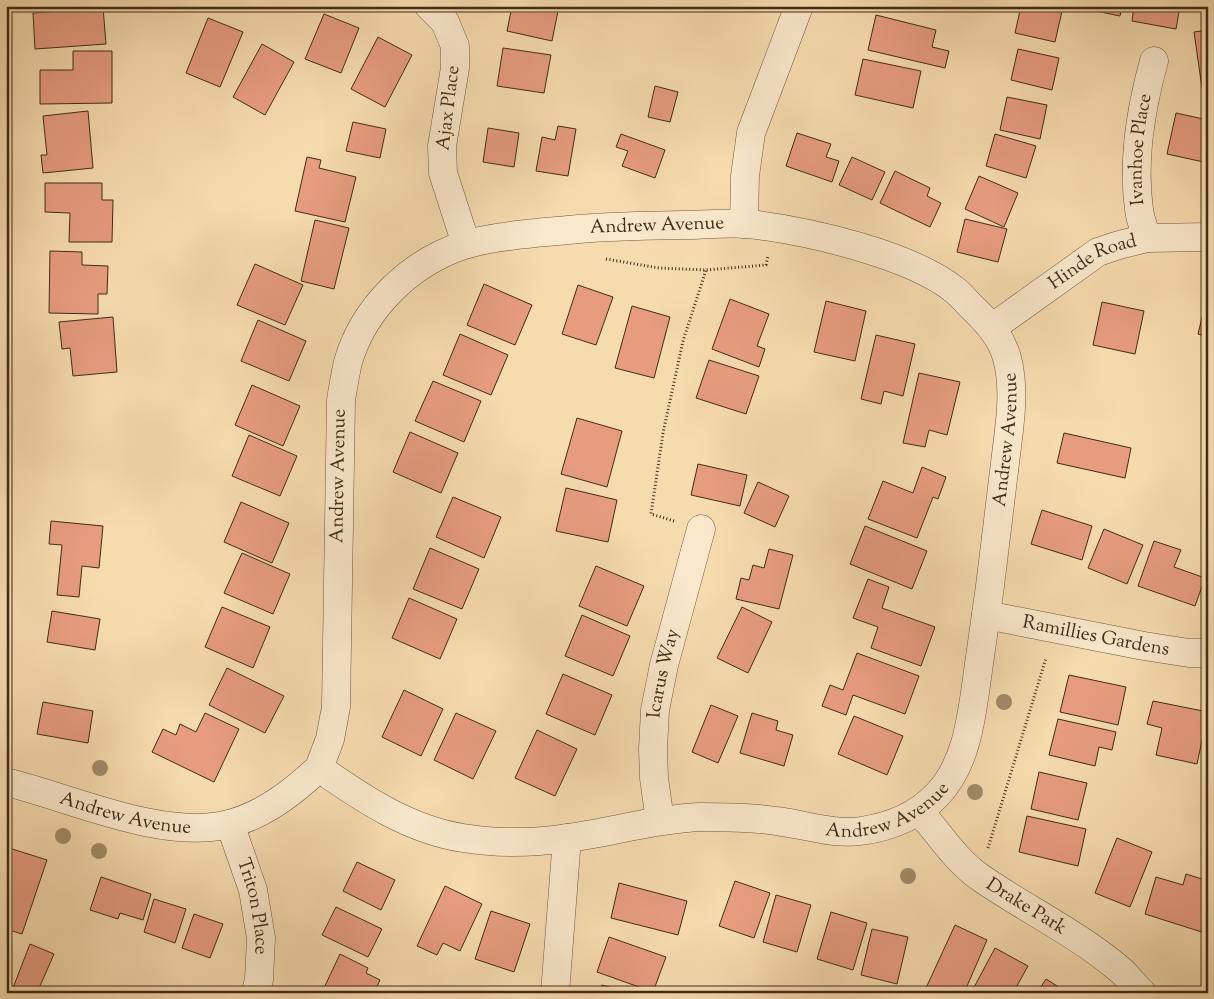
<svg xmlns="http://www.w3.org/2000/svg" width="1214" height="999" font-family="'Sorts Mill Goudy',serif">
	<style>
		.building { fill: #e79c80; stroke: #402c19 }
		.lines { fill: none; stroke-linecap: round; stroke-linejoin: round }
		.minor-casing { stroke: #6e583e; stroke-width: 29 }
		.path { stroke: #402c19; stroke-width: 3; stroke-dasharray: 1 2.5; stroke-linecap: butt }
		.minor { stroke: #f9e8cb; stroke-width: 28 }
		.tree { fill: #a08b69 }
		.labels { text-anchor: middle; dominant-baseline: central; stroke-width: 4.5; stroke-linejoin: round; paint-order: stroke }
		.street-label { font-size: 19px; fill: #402c19; stroke: #f9e8cb }
	</style>
	<rect width="100%" height="100%" fill="#f6dbaf"/>
	<filter id="stains"><feTurbulence type="fractalNoise" baseFrequency=".004" numOctaves="4"/><feColorMatrix values="0 0 0 0 .2 0 0 0 0 .09 0 0 0 0 .02 0 0 0 .5 -.17"/></filter>
	<radialGradient id="worn" r=".72"><stop offset=".6" stop-color="#630" stop-opacity="0"/><stop offset="1" stop-color="#630" stop-opacity=".3"/></radialGradient>
	<!-- building -->
	<path class="building" d="M63,6L103,7L106,44L35,49L33,13L64,11Z
		M512,6H559L552,41L507,31Z
		M1021,6H1040L1062,11L1055,42L1015,33Z
		M1081,6H1122L1120,16L1081,8Z
		M1134,6H1180L1176,29L1132,21Z
		M324,14L359,28L341,73L305,59Z
		M876,15L936,30L932,47L949,51L945,68L868,50Z
		M208,18L243,32L220,87L186,73Z
		M1208,30V87L1202,88L1194,32Z
		M378,37L412,55L385,107L351,89Z
		M262,44L294,62L265,115L233,97Z
		M503,48L551,55L544,93L497,86Z
		M1018,49L1059,58L1052,90L1011,80Z
		M73,51H112V103L40,104V70H73Z
		M863,59L921,71L913,108L855,95Z
		M655,86L678,92L670,122L648,117Z
		M1007,97L1047,105L1040,139L1000,130Z
		M88,111L93,168L43,173L41,155H47L43,116Z
		M1176,113L1208,120V163L1167,154Z
		M353,122L386,129L380,158L346,151Z
		M558,126L576,129L568,176L536,171L542,137L555,140Z
		M488,128L519,133L514,167L483,162Z
		M797,133L831,144L826,157L839,161L832,182L786,166Z
		M621,134L665,150L655,178L622,166L628,151L616,147Z
		M995,134L1036,146L1026,178L986,166Z
		M307,157L321,160L319,168L356,177L345,222L295,211Z
		M852,157L885,172L872,200L839,185Z
		M895,171L930,188L927,196L941,203L930,227L880,203Z
		M979,176L1018,193L1004,227L965,209Z
		M45,183H102V200H113L112,242H69L70,213L45,212Z
		M965,219L1007,229L998,262L957,252Z
		M315,220L349,228L334,289L301,281Z
		M50,251L82,252V265L108,266L107,294H98V314L49,313Z
		M255,264L303,285L285,325L237,305Z
		M484,284L532,305L515,345L467,325Z
		M578,285L613,297L596,345L562,334Z
		M730,299L769,314L757,346L765,349L759,367L712,349Z
		M826,301L866,311L855,361L814,352Z
		M1206,301L1208,302V337L1198,334Z
		M1102,302L1144,311L1135,354L1093,345Z
		M632,306L670,317L654,378L615,368Z
		M113,317L117,372L73,376L70,348L62,349L59,322Z
		M258,320L306,341L289,381L241,361Z
		M460,334L508,355L491,395L443,375Z
		M876,335L915,344L903,396L884,391L881,404L861,399Z
		M709,360L759,376L746,414L696,398Z
		M919,373L960,382L947,435L929,430L925,447L903,443Z
		M433,381L481,401L464,442L415,421Z
		M252,385L300,406L283,446L235,425Z
		M577,418L622,431L607,487L561,474Z
		M410,432L458,453L441,493L393,472Z
		M1064,433L1131,448L1125,478L1057,463Z
		M249,435L297,456L280,496L232,476Z
		M698,464L747,475L740,506L691,495Z
		M922,467L946,477L938,499L933,497L917,538L868,519L883,481L913,493Z
		M758,482L789,496L775,527L744,513Z
		M566,488L617,500L608,542L556,531Z
		M453,497L501,517L484,558L436,537Z
		M241,502L289,523L272,563L224,542Z
		M1042,510L1092,526L1082,560L1031,544Z
		M51,521L103,526L99,568L82,566L79,597L57,595L62,545L49,544Z
		M865,526L927,551L912,589L850,564Z
		M1104,529L1143,545L1127,584L1088,568Z
		M1154,541L1181,550L1174,567L1205,578L1195,606L1138,586Z
		M430,548L479,569L462,609L413,589Z
		M769,549L793,555L779,609L736,599L741,578L749,580L753,565L764,568Z
		M242,553L290,574L273,614L224,593Z
		M596,566L644,586L627,626L579,606Z
		M868,579L889,587L882,608L935,627L921,666L871,648L878,627L853,618Z
		M409,598L457,619L440,659L392,638Z
		M222,607L270,627L253,668L205,647Z
		M742,607L772,622L748,673L717,658Z
		M52,611L100,619L95,650L47,642Z
		M582,615L630,636L613,676L565,656Z
		M857,653L919,676L905,714L853,695L846,715L822,706L830,685L843,690Z
		M227,668L284,696L265,733L209,705Z
		M563,674L612,695L595,735L546,714Z
		M1069,675L1126,687L1118,725L1060,712Z
		M404,690L443,709L421,756L382,737Z
		M1153,701L1208,712L1197,764L1156,755L1162,728L1147,724Z
		M43,702L93,711L88,743L37,734Z
		M711,705L738,716L718,763L692,752Z
		M205,713L239,729L214,782L152,752L163,729L176,735L180,724L196,732Z
		M456,713L496,731L473,779L434,760Z
		M752,713L778,721L776,730L793,735L784,766L740,753Z
		M854,716L903,736L887,775L838,754Z
		M1058,719L1116,732L1112,750L1099,747L1095,766L1049,755Z
		M537,730L577,749L555,796L515,778Z
		M1039,772L1087,783L1078,820L1031,809Z
		M1027,816L1086,829L1078,866L1019,852Z
		M1117,838L1152,852L1130,907L1095,893Z
		M6,847L47,860L22,934L6,929Z
		M357,862L395,880L381,910L343,891Z
		M1186,874L1208,881V934L1145,914L1156,877L1183,885Z
		M101,877L151,894L143,920L120,913L118,919L90,910Z
		M735,881L770,893L754,938L719,926Z
		M619,883L687,901L678,935L611,918Z
		M445,886L482,904L460,951L443,943L437,955L417,946Z
		M776,895L811,905L797,952L763,942Z
		M154,899L186,909L175,943L144,932Z
		M336,907L382,929L368,957L322,935Z
		M491,911L530,924L514,972L475,959Z
		M831,912L867,923L853,970L817,959Z
		M194,914L223,924L210,958L182,948Z
		M955,925L987,940L964,993H937L926,988Z
		M872,929L908,937L897,984L861,975Z
		M609,937L666,957L653,992L597,972Z
		M30,944L54,954L37,993H11Z
		M995,948L1028,966L1013,993H971Z
		M340,954L368,968L366,973L380,980L374,993H329L323,990Z
		M1046,979L1068,993H1037Z
		M602,985L632,993H600Z"/>
	<g class="lines">
		<!-- minor casing -->
		<g class="minor-casing">
			<g id="minor">
				<path d="M429,6L445,22L455,46V68L442,146L443,173L466,244"/>
				<path d="M744,224L745,176L751,133L799,6"/>
				<path id="s1" d="M1147,238C1144,229 1140,219 1139,209C1132,160 1141,108 1154,61"/>
				<path id="s2" d="M993,327L1098,252L1119,245L1147,238L1208,237"/>
				<path id="s3" d="M986,615L1144,646L1189,653H1208"/>
				<path id="s4" d="M6,782C72,798 163,841 229,824C264,815 293,792 319,768C363,799 410,830 463,838C498,844 533,843 568,838C612,832 655,819 700,817C725,817 751,817 776,821C803,824 833,835 861,831C889,827 917,816 937,795C968,763 972,713 978,671C982,642 986,614 990,586C995,545 1000,504 1005,463C1009,429 1016,392 1007,358C1002,339 990,325 976,311C969,305 963,297 956,291C911,254 807,231 749,224C727,222 704,225 682,225C644,226 606,226 568,230C536,233 494,236 464,245C410,263 364,307 348,362C345,375 343,388 341,400L336,707L330,739L319,768"/>
				<path id="s5" d="M919,811C939,833 955,860 981,878C1026,909 1076,933 1118,968C1127,975 1134,985 1142,993"/>
				<path id="s6" d="M660,821L654,778L653,749L655,710L664,665L701,529"/>
				<path id="s7" d="M230,824L253,890L261,938L259,979L256,993"/>
				<path d="M555,993L567,838"/>
			</g>
		</g>
		<!-- path -->
		<path class="path" d="M606,259L659,268L706,270L766,265L768,256
			M674,521L651,514L663,433L683,341L706,270
			M988,848L1046,658"/>
		<!-- minor -->
		<use href="#minor" class="minor"/>
	</g>
	<!-- trees -->
	<g class="tree">
		<circle cx="1004" cy="702" r="8"/>
		<circle cx="100" cy="768" r="8"/>
		<circle cx="975" cy="792" r="8"/>
		<circle cx="63" cy="836" r="8"/>
		<circle cx="99" cy="851" r="8"/>
		<circle cx="908" cy="876" r="8"/>
	</g>
	<g class="labels">
		<!-- street labels -->
		<g class="street-label">
			<text transform="translate(449 108) rotate(-83)">Ajax Place</text>
			<text stroke="none"><textPath href="#s1" startOffset="90">Ivanhoe Place</textPath></text>
			<text transform="translate(657 226) rotate(-2)">Andrew Avenue</text>
			<text stroke="none"><textPath href="#s2" startOffset="120">Hinde Road</textPath></text>
			<text stroke="none"><textPath href="#s4" startOffset="1351">Andrew Avenue</textPath></text>
			<text transform="translate(339 476) rotate(-89)">Andrew Avenue</text>
			<text stroke="none"><textPath href="#s3" startOffset="112">Ramillies Gardens</textPath></text>
			<text stroke="none"><textPath href="#s6" startOffset="149">Icarus Way</textPath></text>
			<text stroke="none"><textPath href="#s4" startOffset="931">Andrew Avenue</textPath></text>
			<text stroke="none"><textPath href="#s4" startOffset="124">Andrew Avenue</textPath></text>
			<text stroke="none"><textPath href="#s5" startOffset="145">Drake Park</textPath></text>
			<text stroke="none"><textPath href="#s7" startOffset="86">Triton Place</textPath></text>
		</g>
	</g>
	<!-- margin -->
	<rect width="1214" height="999" fill="none" stroke="#f6dbaf" stroke-width="25"/>
	<rect x="8" y="8" width="1199" height="984" fill="none" stroke="#402c19" stroke-width="2.5"/>
	<rect x="12" y="12" width="1189" height="974" fill="none" stroke="#402c19"/>
	<rect width="100%" height="100%" filter="url(#stains)"/>
	<rect width="100%" height="100%" fill="url(#worn)"/>
</svg>
